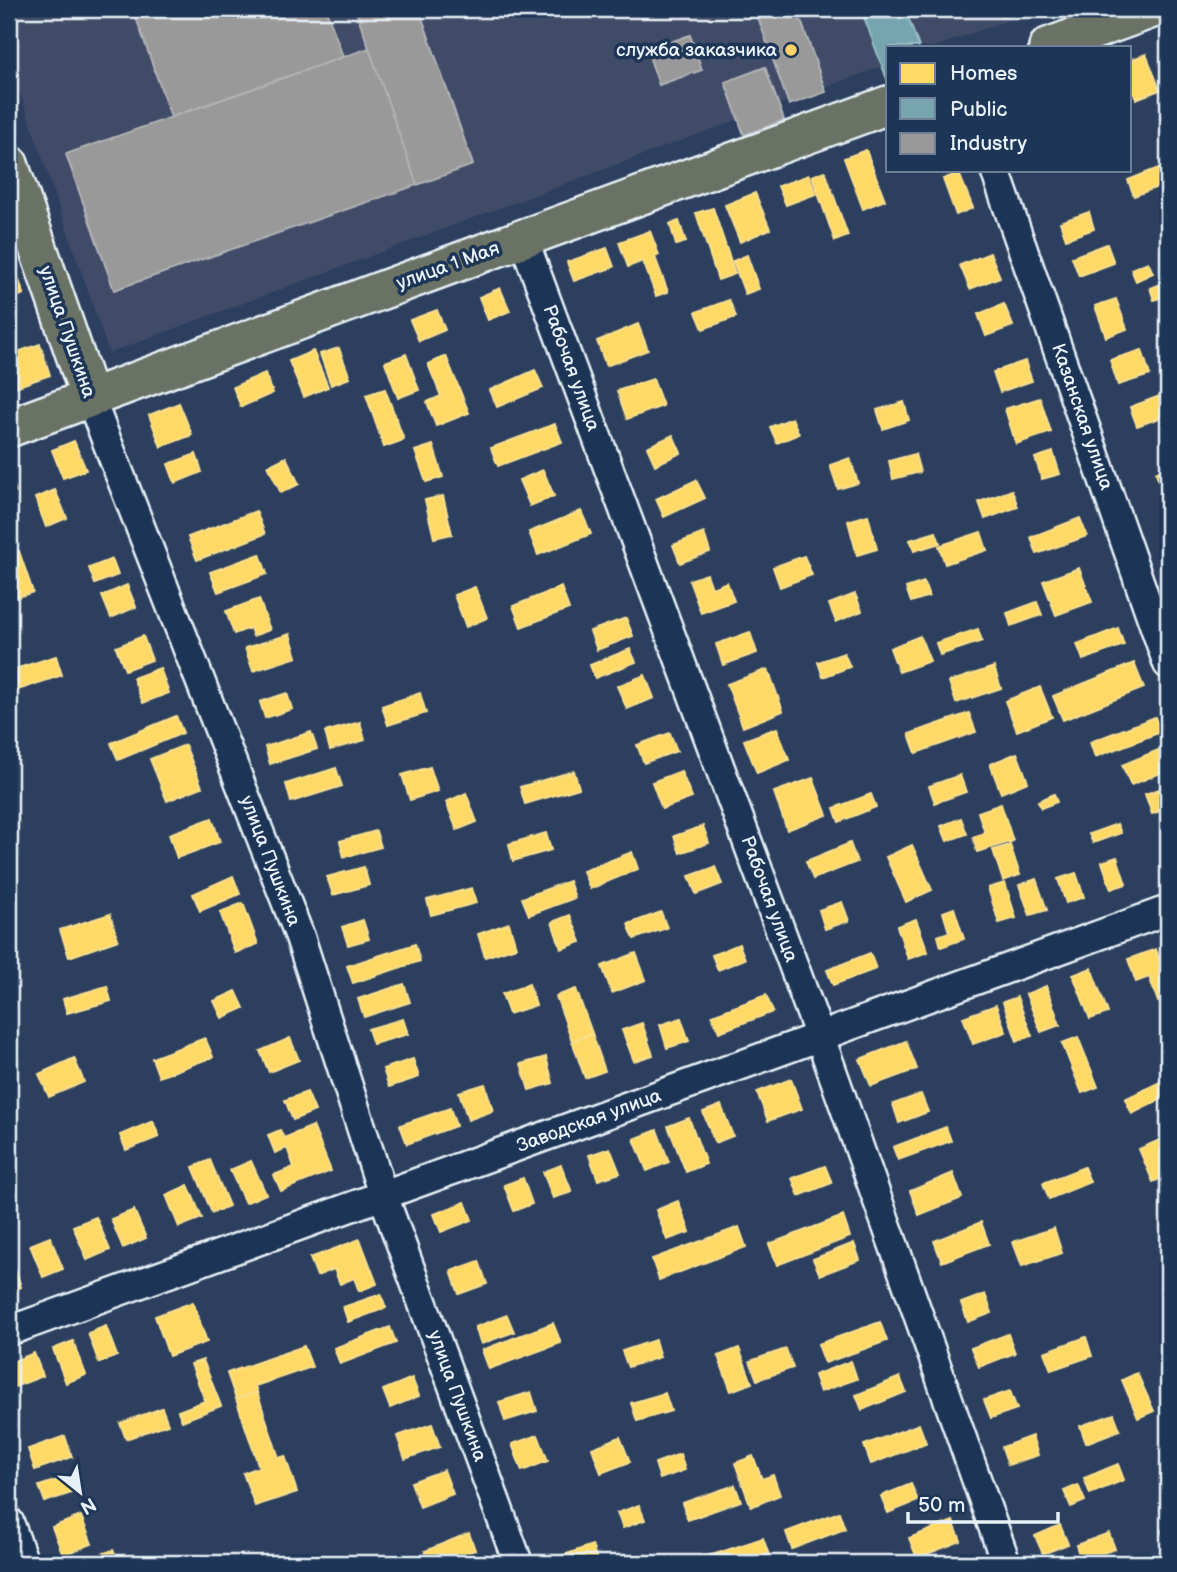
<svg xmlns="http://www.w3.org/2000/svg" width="1177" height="1572" font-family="'Balsamiq Sans',sans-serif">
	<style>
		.built { fill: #3f4b67 }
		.homes { fill: #ffd966; stroke: #f8e092; stroke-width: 2 }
		.public { fill: #76a5af; stroke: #98bcc5; stroke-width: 2 }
		.industry { fill: #999; stroke: #b1b3b6; stroke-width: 2 }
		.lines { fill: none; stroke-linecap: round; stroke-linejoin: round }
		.minor-casing { stroke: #e8f1f8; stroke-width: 33 }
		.major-casing { stroke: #e8f1f8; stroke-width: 42 }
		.minor { stroke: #1d3557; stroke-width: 28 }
		.major { stroke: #6a7266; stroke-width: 37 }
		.poi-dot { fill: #ffd166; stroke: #1d3557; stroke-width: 2.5 }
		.labels { text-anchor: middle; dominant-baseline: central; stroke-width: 7; stroke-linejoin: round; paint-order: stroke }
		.poi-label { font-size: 19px; fill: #e8f1f8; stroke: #1d3557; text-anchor: end }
		.street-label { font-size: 19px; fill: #e8f1f8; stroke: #1d3557 }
	</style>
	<rect width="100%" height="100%" fill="#2c3f5e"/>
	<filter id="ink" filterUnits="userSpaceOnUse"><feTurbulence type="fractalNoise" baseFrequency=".0143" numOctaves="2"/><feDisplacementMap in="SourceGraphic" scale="14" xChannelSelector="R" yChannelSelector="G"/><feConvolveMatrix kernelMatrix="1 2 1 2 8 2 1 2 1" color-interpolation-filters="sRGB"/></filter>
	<g filter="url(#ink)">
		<!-- built -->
		<path class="built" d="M9,9H1038L934,47H888V64L109,353L9,60Z"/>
		<!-- homes -->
		<path class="homes" d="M1146,54L1160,90L1136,99L1130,83V60Z
			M866,150L885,200L863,209L844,158Z
			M1166,165L1168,170V183L1134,196L1128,180Z
			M825,171L848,236L835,241L812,176Z
			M959,173L973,208L956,215L943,179Z
			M809,175L816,194L786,205L778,186Z
			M755,193L770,229L740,242L725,205Z
			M713,208L735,274L718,280L696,213Z
			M1089,212L1094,229L1066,239L1060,222Z
			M679,221L686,242L676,245L670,224Z
			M650,231L659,255L655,257L668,292L656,296L643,261L628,267L619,242Z
			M1107,244L1114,263L1079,276L1072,257Z
			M607,248L614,267L574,281L567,262Z
			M990,253L1000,277L970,289L960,265Z
			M747,255L759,289L745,294L733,261Z
			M1148,262L1153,273L1136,281L1131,269Z
			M14,267L24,294L9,300V269Z
			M1168,282V295L1154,300L1150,288Z
			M500,288L510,311L488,320L479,297Z
			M1116,299L1127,329L1106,337L1095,306Z
			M729,300L736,317L703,329L696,312Z
			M1004,304L1013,326L986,336L978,314Z
			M437,310L445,330L419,341L410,320Z
			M638,324L648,350L606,366L597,341Z
			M40,344L50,375L9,389V355Z
			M339,348L350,378L331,385L320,354Z
			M1142,350L1150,375L1118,385L1110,360Z
			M313,351L328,387L304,397L289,361Z
			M406,354L419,390L398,398L385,362Z
			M446,356L469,413L436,426L427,402L441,396L428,364Z
			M1025,361L1032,381L1000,392L993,372Z
			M535,370L543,388L497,407L490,390Z
			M265,373L273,393L241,407L233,387Z
			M653,379L663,406L627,419L617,391Z
			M385,389L404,440L384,447L366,395Z
			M1168,393V415L1137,426L1130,407Z
			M1040,398L1051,432L1016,444L1005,409Z
			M904,402L909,420L883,429L877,410Z
			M179,403L192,435L161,447L149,415Z
			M792,418L799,434L777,443L770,427Z
			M555,424L562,442L498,466L491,448Z
			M673,435L681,453L655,465L647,447Z
			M74,441L86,470L63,478L52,450Z
			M433,445L443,477L426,482L415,451Z
			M1053,452L1060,474L1042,479L1035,458Z
			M196,454L202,472L175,483L168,464Z
			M915,454L920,472L893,479L889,461Z
			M286,457L299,484L281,493L268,466Z
			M850,458L858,483L838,489L830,465Z
			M1168,468V486L1161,489L1156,472Z
			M9,470L16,492L9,495Z
			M543,470L554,496L530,506L519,480Z
			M696,480L705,498L664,517L656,499Z
			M55,490L67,518L46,527L35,498Z
			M1012,490L1018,507L985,519L979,502Z
			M443,496L452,534L434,538L425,500Z
			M256,511L265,534L197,560L188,537Z
			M581,511L591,534L538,555L529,532Z
			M868,515L877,549L857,555L848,521Z
			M1080,518L1087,536L1037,554L1031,537Z
			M936,532L940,543L914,551L910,540Z
			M981,532L987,550L945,564L939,546Z
			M704,533L710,552L680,563L673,545Z
			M19,551L33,592L12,599L9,590V554Z
			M260,554L267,574L218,592L210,572Z
			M804,556L812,575L780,587L773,567Z
			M112,559L118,575L95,584L89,568Z
			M1079,568L1092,602L1056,615L1043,581Z
			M707,574L712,588L727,582L734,601L701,613L689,580Z
			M924,582L929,596L911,602L906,588Z
			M127,585L136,607L111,618L102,596Z
			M475,587L487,618L466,627L454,595Z
			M561,587L569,609L521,627L513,606Z
			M855,594L862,611L836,622L829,604Z
			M259,599L270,630L253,636L250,628L234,634L226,611Z
			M1037,602L1042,615L1011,626L1007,613Z
			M626,618L633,636L597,650L590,631Z
			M1118,628L1124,645L1083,660L1077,644Z
			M978,629L982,641L940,655L936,643Z
			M750,632L757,653L723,665L716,644Z
			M290,634L297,657L253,671L245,648Z
			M143,636L152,660L125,670L116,647Z
			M920,636L930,661L899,672L890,648Z
			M630,649L636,662L595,678L590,665Z
			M844,653L850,667L823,677L818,662Z
			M56,656L62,675L15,691L9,671Z
			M1134,663L1144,688L1063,720L1053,696Z
			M994,667L1001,688L956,703L949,682Z
			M160,668L169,693L143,703L133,678Z
			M768,669L783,711L743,727L727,684Z
			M645,675L654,698L627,709L617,686Z
			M1040,687L1052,717L1017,731L1005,701Z
			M287,693L292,709L265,718L260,702Z
			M420,693L426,713L388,725L382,706Z
			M969,713L976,732L916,753L909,734Z
			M176,716L183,733L118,760L111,743Z
			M1155,717L1161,732L1095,757L1090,742Z
			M360,722L365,740L330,750L325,732Z
			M777,728L789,760L757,773L744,740Z
			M311,732L317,749L270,764L265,747Z
			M670,733L677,751L644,763L637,745Z
			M185,745L202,787L167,801L150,759Z
			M1168,746V770L1131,785L1122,765Z
			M1017,753L1028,782L1001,793L990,764Z
			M430,767L438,791L410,800L402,775Z
			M336,768L342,786L291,802L286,784Z
			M574,771L579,788L525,804L520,787Z
			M681,771L692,798L662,809L652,782Z
			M960,775L966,792L935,803L929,786Z
			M813,778L827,815L787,830L774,792Z
			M1168,786V808L1152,814L1145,794Z
			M466,793L477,822L457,830L446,802Z
			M871,794L876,807L839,822L834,808Z
			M1054,794L1057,802L1041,808L1038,801Z
			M1001,804L1013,841L977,852L973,837L985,833L978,812Z
			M212,818L220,842L177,858L169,834Z
			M961,818L967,834L947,841L941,826Z
			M1117,824L1121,833L1093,843L1089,834Z
			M703,826L709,843L680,853L674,836Z
			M376,831L381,847L344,857L340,841Z
			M546,833L551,850L513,861L509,844Z
			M850,843L857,862L813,879L806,861Z
			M912,845L932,890L906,902L886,857Z
			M1010,845L1020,875L1003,881L993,850Z
			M632,852L638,869L590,889L583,871Z
			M1117,857L1126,884L1111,889L1102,862Z
			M364,867L369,885L333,895L327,877Z
			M715,867L722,884L696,894L689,876Z
			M1076,873L1084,897L1066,903L1058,879Z
			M233,876L240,894L200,911L193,894Z
			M1036,879L1047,910L1030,915L1019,885Z
			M569,881L575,898L529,915L522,898Z
			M1005,883L1016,918L999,923L988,888Z
			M472,888L476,903L431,915L427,900Z
			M842,902L849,921L825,929L819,910Z
			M243,903L258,944L235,953L220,912Z
			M954,908L964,939L941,947L938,936L949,932L943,912Z
			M661,912L667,928L634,939L628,924Z
			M110,914L118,940L69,957L60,930Z
			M570,915L581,942L561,949L552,922Z
			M916,919L928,952L908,959L897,926Z
			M363,920L369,939L348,945L342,927Z
			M509,923L516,947L485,957L478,934Z
			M415,944L420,961L353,983L347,966Z
			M739,944L745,959L718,970L712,955Z
			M1156,949L1168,982V998L1158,1002L1149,977L1136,982L1128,959Z
			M636,953L646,980L612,993L602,966Z
			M870,953L876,969L833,985L827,970Z
			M1091,968L1108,1013L1090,1019L1073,975Z
			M404,984L410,1002L364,1017L358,999Z
			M529,984L536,1005L509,1014L502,994Z
			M107,986L111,1001L67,1013L63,999Z
			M1046,986L1060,1025L1041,1032L1026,994Z
			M576,989L592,1033L572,1041L556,996Z
			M236,991L244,1008L222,1018L214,1001Z
			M766,995L773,1012L719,1032L712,1015Z
			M1017,997L1032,1036L1017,1041L1003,1002Z
			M996,1005L1006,1032L973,1044L963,1017Z
			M681,1018L689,1041L667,1048L660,1025Z
			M403,1019L408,1034L373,1044L368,1029Z
			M642,1023L653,1055L634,1061L622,1030Z
			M592,1033L605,1071L585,1078L572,1041Z
			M1078,1037L1098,1087L1082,1093L1062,1043Z
			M205,1038L213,1057L159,1077L152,1058Z
			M290,1038L299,1060L269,1072L260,1051Z
			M906,1041L917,1069L871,1086L860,1059Z
			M546,1057L553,1083L529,1090L521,1064Z
			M74,1058L84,1082L49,1097L39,1074Z
			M413,1059L419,1077L389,1087L383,1069Z
			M1168,1078V1096L1132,1114L1125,1099Z
			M791,1079L802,1109L768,1121L757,1092Z
			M485,1084L493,1111L468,1120L459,1092Z
			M307,1092L315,1111L293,1120L285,1100Z
			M921,1094L928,1112L899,1123L893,1104Z
			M721,1105L733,1136L715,1143L703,1112Z
			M450,1108L456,1126L407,1144L400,1125Z
			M689,1118L706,1164L686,1172L668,1126Z
			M153,1121L159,1137L126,1150L120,1135Z
			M313,1126L331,1171L281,1191L274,1175L294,1167L287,1148L275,1153L268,1135L280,1130L284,1138Z
			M946,1127L951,1141L898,1160L893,1147Z
			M657,1130L669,1162L647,1171L634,1139Z
			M1164,1138L1168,1149V1175L1153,1182L1139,1149Z
			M610,1148L620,1173L598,1180L589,1155Z
			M210,1160L229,1206L212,1213L193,1167Z
			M251,1161L266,1194L245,1203L230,1170Z
			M561,1165L572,1192L553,1198L543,1172Z
			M825,1166L832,1183L799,1196L792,1178Z
			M1084,1167L1090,1182L1049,1199L1043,1183Z
			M953,1173L962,1198L919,1215L910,1191Z
			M523,1178L532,1204L514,1211L504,1185Z
			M188,1185L202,1218L179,1227L166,1195Z
			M678,1201L690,1232L667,1240L656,1210Z
			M465,1202L472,1220L441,1232L434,1214Z
			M134,1210L146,1238L123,1248L111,1219Z
			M843,1216L850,1237L777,1265L769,1244Z
			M96,1217L110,1250L87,1260L73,1226Z
			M981,1222L989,1244L942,1262L934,1241Z
			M739,1227L746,1247L659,1280L652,1259Z
			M1054,1228L1062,1253L1022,1266L1013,1242Z
			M50,1237L63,1269L43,1277L30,1245Z
			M360,1239L377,1284L359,1291L354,1278L340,1284L334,1269L317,1276L310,1258Z
			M854,1243L860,1260L820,1275L813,1259Z
			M479,1261L487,1284L459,1294L451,1271Z
			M15,1268L21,1287L9,1291V1270Z
			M381,1294L386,1308L348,1322L343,1307Z
			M985,1294L992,1313L968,1322L961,1303Z
			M1168,1297V1322L1160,1300Z
			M193,1302L207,1342L169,1356L155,1316Z
			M507,1315L514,1332L481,1344L475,1327Z
			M880,1322L887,1341L825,1363L818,1344Z
			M553,1323L561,1343L489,1369L482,1350Z
			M106,1326L117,1356L99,1363L88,1333Z
			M390,1327L396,1343L340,1364L334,1348Z
			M1008,1334L1015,1353L979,1367L971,1348Z
			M1086,1337L1092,1356L1051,1370L1044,1352Z
			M655,1340L660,1357L628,1367L622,1351Z
			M73,1341L86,1375L66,1383L53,1349Z
			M304,1346L312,1367L255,1386L257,1392L236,1399L227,1373Z
			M739,1348L752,1383L731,1391L718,1356Z
			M786,1349L793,1368L757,1380L750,1361Z
			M34,1353L43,1376L9,1389V1363Z
			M203,1360L221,1406L182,1421L178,1411L205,1401L191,1364Z
			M851,1361L857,1379L820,1392L814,1375Z
			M1137,1373L1154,1411L1138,1418L1122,1380Z
			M900,1377L906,1392L862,1410L856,1395Z
			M412,1378L419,1396L390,1408L383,1390Z
			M1010,1391L1017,1409L991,1418L984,1400Z
			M257,1392L279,1458L285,1456L297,1492L255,1506L243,1473L259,1467L236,1399Z
			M531,1392L537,1411L505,1421L499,1402Z
			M665,1393L671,1411L637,1421L631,1403Z
			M162,1408L168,1424L126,1439L120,1423Z
			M1114,1414L1120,1430L1086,1443L1080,1426Z
			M432,1424L440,1447L405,1459L397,1436Z
			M919,1424L926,1443L871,1464L864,1445Z
			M538,1435L548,1461L522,1471L512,1444Z
			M65,1436L72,1457L35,1470L28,1449Z
			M1032,1436L1038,1455L1008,1465L1002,1447Z
			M620,1437L630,1462L601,1473L592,1448Z
			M680,1454L685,1470L660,1479L655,1463Z
			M753,1456L762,1479L773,1475L780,1495L751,1507L735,1463Z
			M1118,1464L1124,1480L1090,1494L1084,1478Z
			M444,1470L453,1494L420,1507L411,1482Z
			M66,1477L71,1493L45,1502L39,1486Z
			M911,1484L918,1501L888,1513L881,1496Z
			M735,1485L741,1501L688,1520L682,1503Z
			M1078,1485L1085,1501L1071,1507L1064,1491Z
			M639,1505L645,1520L623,1528L617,1513Z
			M839,1512L845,1529L792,1549L786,1532Z
			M81,1516L92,1544L63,1555L52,1527Z
			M953,1521L961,1541L917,1558L909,1538Z
			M1060,1525L1068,1544L1043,1554L1035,1536Z
			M1168,1527V1547H1167L1161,1530Z
			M469,1533L475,1550L442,1563H430L425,1551Z
			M1109,1533L1115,1549L1081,1561L1076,1545Z
			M763,1538L770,1558L756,1563H691V1562Z
			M592,1545L598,1563H560L558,1557Z
			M113,1550L118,1562L76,1563Z"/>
		<!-- public -->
		<path class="public" d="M861,9H905L919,47H888V82Z"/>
		<!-- industry -->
		<path class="industry" d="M133,9H326L343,57L171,117Z
			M364,9H419L473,165L417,185L356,11Z
			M755,9H797L826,92L789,105Z
			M999,9H1025L1002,17Z
			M690,35L702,70L659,85L647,50Z
			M369,48L417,185L114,290L66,154Z
			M765,67L784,120L744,135L725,82Z"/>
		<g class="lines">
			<!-- minor casing -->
			<g class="minor-casing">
				<path id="minor" d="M995,170L1168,664
					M523,238L820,1037L1006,1563
					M90,398L300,937L383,1195L518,1563
					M9,1331L1168,910
					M9,1522L24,1563"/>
			</g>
			<!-- major casing -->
			<g class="major-casing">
				<path id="major" d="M1048,47L1152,9
					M9,164L90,398
					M9,428L472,257L888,105"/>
			</g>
			<!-- minor -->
			<use href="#minor" class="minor"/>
			<!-- major -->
			<use href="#major" class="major"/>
		</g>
	</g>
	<!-- markers -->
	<circle class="poi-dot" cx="791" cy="50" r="7"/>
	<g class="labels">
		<!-- poi labels -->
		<g class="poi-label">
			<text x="777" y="50">служба заказчика</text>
		</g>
		<!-- street labels -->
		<g class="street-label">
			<text transform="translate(448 266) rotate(-20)">улица 1 Мая</text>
			<text transform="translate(67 332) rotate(71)">улица Пушкина</text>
			<text transform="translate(571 368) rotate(70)">Рабочая улица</text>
			<text transform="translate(1082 417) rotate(71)">Казанская улица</text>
			<text transform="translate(270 861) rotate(69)">улица Пушкина</text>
			<text transform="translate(769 899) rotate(70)">Рабочая улица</text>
			<text transform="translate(589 1121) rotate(-20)">Заводская улица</text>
			<text transform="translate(457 1396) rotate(70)">улица Пушкина</text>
		</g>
	</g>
	<!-- margin -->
	<rect width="1177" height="1572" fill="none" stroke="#1d3557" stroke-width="35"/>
	<rect x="18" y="18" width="1142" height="1537" fill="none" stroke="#e8f1f8" stroke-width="2.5" filter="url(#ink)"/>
	<!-- legend -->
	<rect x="886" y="46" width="245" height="126" fill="#1d3557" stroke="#6e8097" stroke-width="2"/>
	<rect x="900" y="63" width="35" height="21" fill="#ffd966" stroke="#6e8097" stroke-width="2"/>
	<text x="950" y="80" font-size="21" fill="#e8f1f8">Homes</text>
	<rect x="900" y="98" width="35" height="21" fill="#76a5af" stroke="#6e8097" stroke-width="2"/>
	<text x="950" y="116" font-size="21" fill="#e8f1f8">Public</text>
	<rect x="900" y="133" width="35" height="21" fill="#999999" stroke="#6e8097" stroke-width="2"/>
	<text x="950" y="150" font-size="21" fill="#e8f1f8">Industry</text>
	<!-- north arrow -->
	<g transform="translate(80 1492) rotate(150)" stroke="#1d3557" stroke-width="5" paint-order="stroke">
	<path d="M0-5L12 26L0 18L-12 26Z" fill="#e8f1f8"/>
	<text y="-10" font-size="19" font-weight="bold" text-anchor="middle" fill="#e8f1f8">N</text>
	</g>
	<!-- scale -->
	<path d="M908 1512v10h150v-10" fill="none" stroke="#e8f1f8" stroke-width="3.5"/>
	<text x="918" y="1512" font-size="21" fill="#e8f1f8" stroke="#1d3557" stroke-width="5" paint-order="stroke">50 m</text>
</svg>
